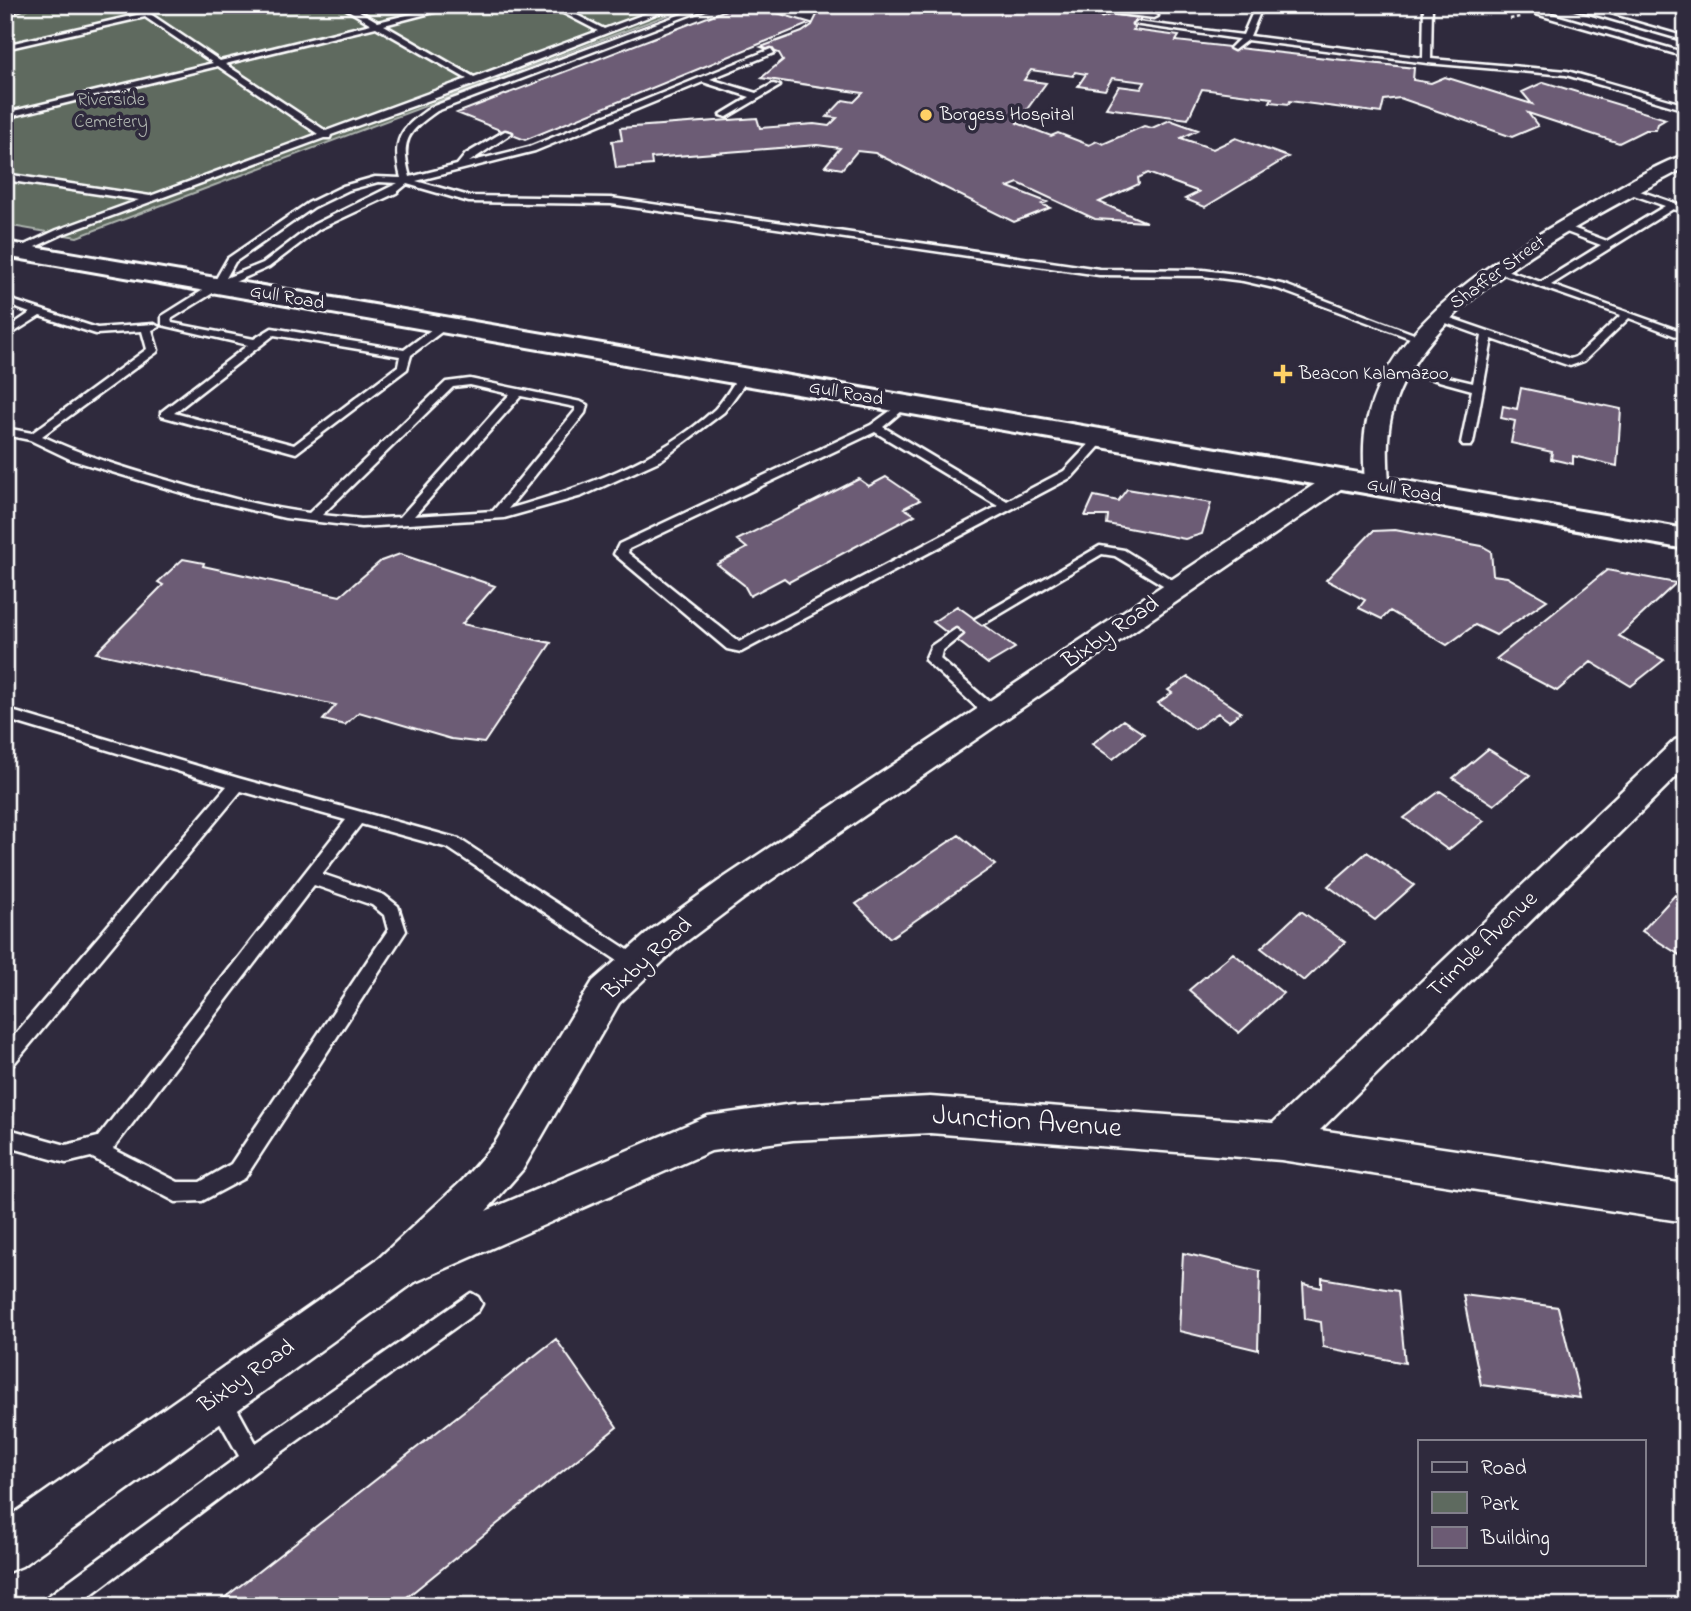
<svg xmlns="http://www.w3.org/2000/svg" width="1691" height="1611" font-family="'Indie Flower',sans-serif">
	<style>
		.green { fill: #5e6a5f; stroke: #aeb4af; stroke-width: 2 }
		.building { fill: #6c5b74; stroke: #fff; stroke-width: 2 }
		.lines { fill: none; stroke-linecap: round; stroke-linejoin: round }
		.service-casing { stroke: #fff; stroke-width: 5 }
		.minor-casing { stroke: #fff; stroke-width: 5 }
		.primary-casing { stroke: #fff; stroke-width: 6 }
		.path { stroke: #fff; stroke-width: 2.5; stroke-dasharray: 3.5 2.5; stroke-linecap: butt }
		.service { fill: #2f2a3d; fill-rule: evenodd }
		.minor { fill: #2f2a3d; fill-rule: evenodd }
		.primary { fill: #2f2a3d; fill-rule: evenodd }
		.poi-dot { fill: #ffd166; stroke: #2f2a3d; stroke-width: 2.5 }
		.labels { text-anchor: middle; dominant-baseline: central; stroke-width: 7; stroke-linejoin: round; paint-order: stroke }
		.far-park-label { font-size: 19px; fill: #aeb4af; stroke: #2f2a3d }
		.far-poi-label { font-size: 19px; fill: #fff; stroke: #2f2a3d; text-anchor: start }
		.far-street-label { font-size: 19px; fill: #fff; stroke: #2f2a3d }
		.street-label { font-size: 23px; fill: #fff; stroke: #2f2a3d }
		.near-street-label { font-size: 28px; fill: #fff; stroke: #2f2a3d }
	</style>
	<rect width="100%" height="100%" fill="#2f2a3d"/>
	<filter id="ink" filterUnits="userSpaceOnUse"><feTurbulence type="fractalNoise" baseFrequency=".0143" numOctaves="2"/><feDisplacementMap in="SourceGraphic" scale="14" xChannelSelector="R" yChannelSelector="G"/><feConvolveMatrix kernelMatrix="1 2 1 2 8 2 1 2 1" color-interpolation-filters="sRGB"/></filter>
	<g filter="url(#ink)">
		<!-- green -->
		<path class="green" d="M5,5H694L77,237L5,225Z"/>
		<!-- building -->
		<path class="building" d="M739,5H750L811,23L525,140L457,113Z
			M788,5H1092L1088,12L1141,18L1133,30L1179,36L1176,41L1414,68L1413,80L1431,83L1445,77L1532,104L1522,92L1544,82L1666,119L1658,124L1656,130H1645L1619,143L1528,113L1538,126L1512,137L1400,98L1384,100L1381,113L1290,101L1289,104L1270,102L1272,98L1202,89L1188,119L1106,108L1119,86L1141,89L1145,82L1112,78L1105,90L1078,86L1086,74L1075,72L1073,76L1031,70L1024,80L1046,83L1017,123L1051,136L1058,133L1089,145L1097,141L1103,144L1144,126L1152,128L1170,120L1198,130L1181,138L1213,149L1236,138L1288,157L1205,207L1185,199L1199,192L1148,173L1138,178L1139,184L1099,202L1146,222L1095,219L1018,183L1008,187L1047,202L1042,204L1050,208L1014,222L875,153L857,151L842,169L825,166L840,148L817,145L651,158L652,165L616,168L612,141L622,140L620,128L757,118L760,128L814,124L829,126L837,118L827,117L843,100L854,102L863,93L761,78L783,60L779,53L761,47L802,32L812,25L818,13L782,11Z
			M1521,388L1621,409L1617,466L1573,456V464L1551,459L1552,452L1511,443L1515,421L1501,418L1503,406L1517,409Z
			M886,477L920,500L904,508L915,515L789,582L784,578L750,596L744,585L717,564L747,548L737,540L859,479L869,486Z
			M1127,489L1211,503L1202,534L1185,539L1107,524L1108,516H1085L1094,496L1118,501Z
			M1395,530L1482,546L1491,551L1493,575L1507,577L1547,600L1496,635L1475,625L1447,645L1390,611L1382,619L1359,608L1365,600L1326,580L1373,531Z
			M400,554L495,586L462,624L551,643L484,743L451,739L359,712L345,725L323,720L336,705L96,653L163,585L158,582L183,559L204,563L203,566L340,596L381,561Z
			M1607,570L1676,583L1619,636L1664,660L1631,686L1591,662L1557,691L1496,659Z
			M957,606L1015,648L988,664L933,622Z
			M1188,677L1241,712L1229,721L1218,713L1195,729L1158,703L1172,693L1168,690Z
			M1123,720L1144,734L1113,759L1092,744Z
			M1488,749L1530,775L1494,805L1453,778Z
			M1440,791L1484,821L1448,850L1404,818Z
			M959,835L995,865L890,938L856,904Z
			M1367,852L1414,885L1375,920L1328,886Z
			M1675,895L1686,902V959L1642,931Z
			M1301,911L1345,942L1304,981L1261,948Z
			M1233,953L1283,993L1239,1033L1189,990Z
			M1183,1253L1260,1271L1258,1350L1179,1331Z
			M1322,1278L1398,1291L1405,1363L1323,1347L1321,1322L1305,1319L1303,1284L1322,1288Z
			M1463,1295L1558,1307L1580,1398L1481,1385Z
			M556,1339L617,1427L396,1606H214Z"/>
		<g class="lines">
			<!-- service casing -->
			<g class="service-casing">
				<path id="service" d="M22,5H34L5,14V10Z
					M129,5H137L220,61L371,24L340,5H349L378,22L448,5H461L384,25L474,77L598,31L548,5H557L604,29L669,5H679L478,83L331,135L330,138H324L63,234L22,253H16V249L57,230L139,200L5,180V174L150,196L318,134L218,66L5,118V113L213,63L145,17L5,49V45L141,14ZM376,27L467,79L326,131L225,64Z
					M706,5H716L437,111C407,132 400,141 410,177L457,165L466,154L505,131L512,133L469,162L529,147L771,49L774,53L710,79L756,93L773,84L780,86L727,117L720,115L750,97L703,82L535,151L416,181L469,196L611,198L1099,269L1203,270L1243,275L1285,285L1427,339L1418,341L1278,289L1243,281L1203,276L1099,275L611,204L469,202L407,184L396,193L319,229L269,267L221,288L171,319L172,323L254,339L272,328L404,350L440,323H448V327L411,355L407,369L296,453L161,416V412L248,345L162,325V316L213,284L228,258L308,203L343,186L375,177L401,178C391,139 400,129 431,107ZM378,182L398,183L313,225L263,263L226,278L235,262L314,207L349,190ZM274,335L400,356L398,366L294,445L174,413Z
					M1256,5H1263L1250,36L1423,58L1424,5H1432L1431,59L1567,71L1686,105V110L1566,75L1427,63L1247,40L1234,50L1230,48L1239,39L1133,24L1137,22L1243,35Z
					M1546,5H1555L1545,12L1686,53V57L1536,14V10Z
					M1562,5H1574L1686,37V41Z
					M1110,9L1154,14L1158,16L1154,18L1111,13L1102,16V12Z
					M1631,188L1686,207V213L1673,209L1551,285L1686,333V340L1629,318L1584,361L1570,366L1492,339L1473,443L1471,446H1463L1461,443L1472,390L1395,369L1401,366L1473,383L1482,336L1435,319L1434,317L1439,314L1570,359L1576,357L1621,315L1492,270L1497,267L1541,282L1601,245L1561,230V226H1567L1607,241L1665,206L1628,193L1626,191Z
					M5,298L97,328L154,324L159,327L152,330L158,350L157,352L42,436C82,455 122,467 163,479C211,493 259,507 309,513L446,382L470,379L581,402L587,405L585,413L508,509C582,488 657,462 715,409C725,399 732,385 740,374L750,376L724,412L661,460L582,496L504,518L361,527L285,518L199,498L72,460L30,440L5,435V428L32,433L147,349L142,331L96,334L40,316L5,338V330L30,313L5,304ZM470,385L510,394L400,517L361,519L322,515L453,387ZM521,396L575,407V411L493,511L414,516Z
					M904,401L908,402V406L883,427L1007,501L1064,471L1097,436L1101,434L1107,438L1072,477L741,652L727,649L614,554L619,544L871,425ZM875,432L998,506L739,642L628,553L629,549Z
					M1100,546L1124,550L1185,588L1183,591H1173L1115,556L1102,554L987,622L982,624L975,619Z
					M956,629L963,634L942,651L940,659L998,710L1000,714L998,718H988L925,660L931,646Z
					M5,709L238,778L459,839L642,959L645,964L642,969L636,971L630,969L448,848L361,824L322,874L384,895L398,906L406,931L245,1178L202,1201L176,1202L91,1157L66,1163L5,1146V1128L66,1145L98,1137L346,820L241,791L12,1066L5,1068V1046L227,786L5,719ZM314,885L372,905L384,915L388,930L231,1164L200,1182H178L113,1149Z
					M471,1293L478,1297L482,1304L478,1311L261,1467L76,1606H44L47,1597L239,1456L212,1408L209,1400L212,1392L220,1389L228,1392L256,1443Z"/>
			</g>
			<!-- minor casing -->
			<g class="minor-casing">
				<path id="minor" d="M1686,155V167C1589,220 1418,300 1391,417C1386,439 1388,463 1389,486L1386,491H1368L1365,486C1364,463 1362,439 1368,417C1392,319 1505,253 1586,207C1612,192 1658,162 1686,155Z
					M1339,472L1348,474L1351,479L1348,484L743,899L675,950L619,1003L523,1169L486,1211L708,1116L793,1104L930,1097L1273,1123L1675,740L1686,737V767L1320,1130L1686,1184V1222L1281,1160L930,1133L793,1140L711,1151L415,1282L22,1566L5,1573V1520L379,1258L463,1180L495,1143L593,981L651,930L719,881L1330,474Z"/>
			</g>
			<!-- primary casing -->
			<g class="primary-casing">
				<path id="primary" d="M5,242L1686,529V549L5,256Z"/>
			</g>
			<!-- path -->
			<path class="path" d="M1510,19L1520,17"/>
			<!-- service -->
			<use href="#service" class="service"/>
			<!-- minor -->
			<use href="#minor" class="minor"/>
			<!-- primary -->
			<use href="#primary" class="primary"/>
		</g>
	</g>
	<!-- markers -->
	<g class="poi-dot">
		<circle cx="926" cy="115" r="7"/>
		<path d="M1279.5 363.5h7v7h7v7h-7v7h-7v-7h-7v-7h7z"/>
	</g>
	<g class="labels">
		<!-- far-park labels -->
		<g class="far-park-label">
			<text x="111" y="100">Riverside<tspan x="111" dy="22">Cemetery</tspan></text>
		</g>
		<!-- far-poi labels -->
		<g class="far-poi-label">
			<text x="940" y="115">Borgess Hospital</text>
			<text x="1299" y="374">Beacon Kalamazoo</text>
		</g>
		<!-- far-street labels -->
		<g class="far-street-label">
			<text transform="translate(1498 273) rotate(-36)">Shaffer Street</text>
			<text transform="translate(287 298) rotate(10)">Gull Road</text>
			<text transform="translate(846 394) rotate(10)">Gull Road</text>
			<text transform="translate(1404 491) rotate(10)">Gull Road</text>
		</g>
		<!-- street labels -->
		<g class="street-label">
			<text transform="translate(1111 633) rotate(-34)">Bixby Road</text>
			<text transform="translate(1483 945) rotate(-44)">Trimble Avenue</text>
			<text transform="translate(648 959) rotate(-42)">Bixby Road</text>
			<text transform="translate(247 1377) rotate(-35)">Bixby Road</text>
		</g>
		<!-- near-street labels -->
		<g class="near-street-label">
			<text transform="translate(1027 1123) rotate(4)">Junction Avenue</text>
		</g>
	</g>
	<!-- margin -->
	<rect width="1691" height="1611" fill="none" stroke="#2f2a3d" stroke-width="28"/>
	<rect x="14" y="14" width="1663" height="1583" fill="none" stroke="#fff" stroke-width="2.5" filter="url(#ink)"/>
	<!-- legend -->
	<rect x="1418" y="1440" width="228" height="126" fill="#2f2a3d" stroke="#827f8b" stroke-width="2"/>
	<rect x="1432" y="1462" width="35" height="10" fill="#2f2a3d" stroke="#827f8b" stroke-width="2"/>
	<text x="1481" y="1474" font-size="21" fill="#ffffff">Road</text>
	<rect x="1432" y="1492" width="35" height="21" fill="#5e6a5f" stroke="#827f8b" stroke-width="2"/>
	<text x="1481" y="1510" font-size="21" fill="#ffffff">Park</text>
	<rect x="1432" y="1527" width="35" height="21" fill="#6c5b74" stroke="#827f8b" stroke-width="2"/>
	<text x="1481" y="1544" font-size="21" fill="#ffffff">Building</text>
</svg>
